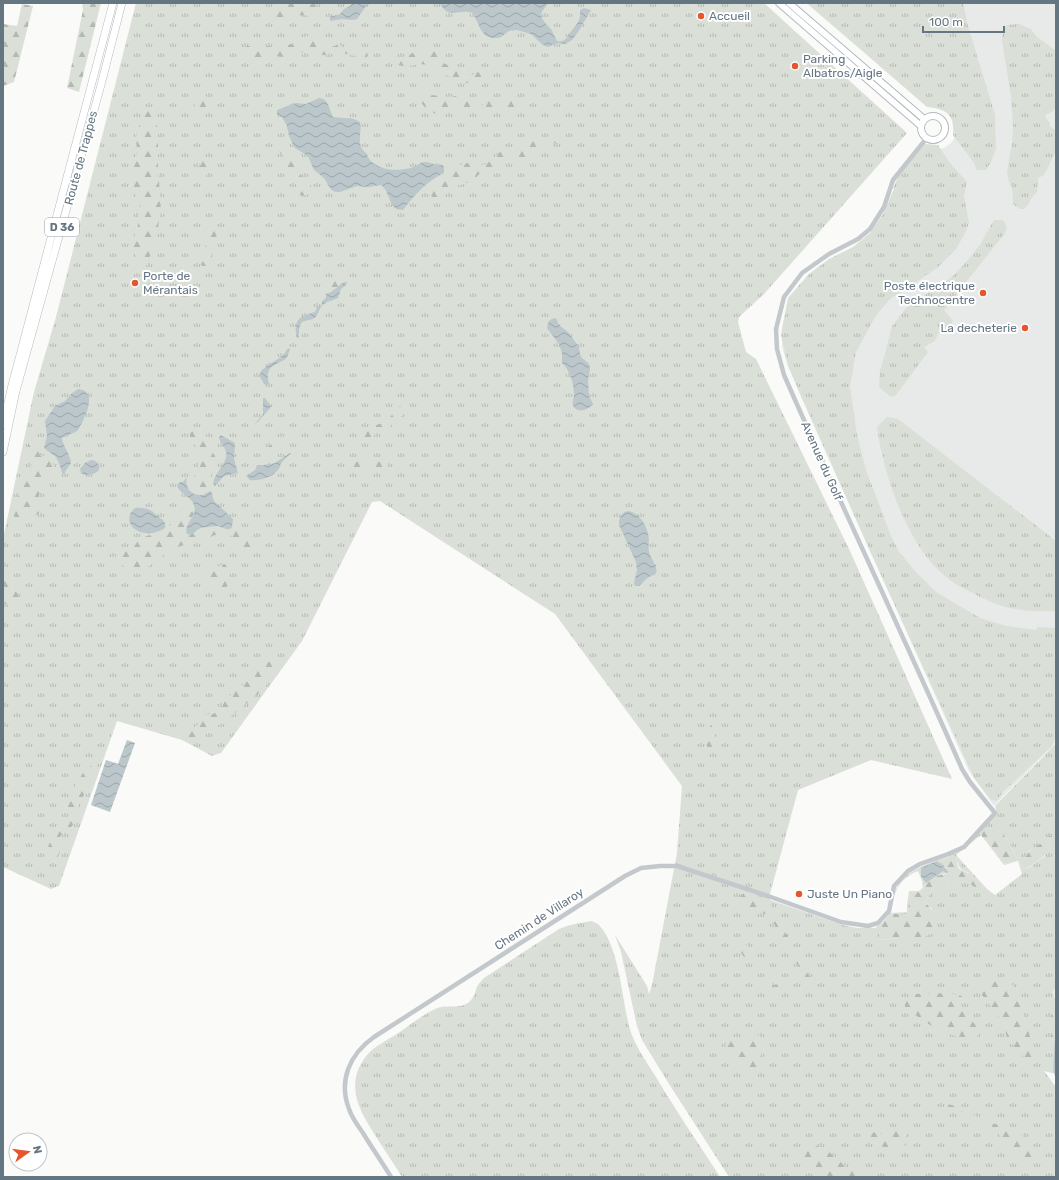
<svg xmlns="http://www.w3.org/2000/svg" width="1059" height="1180" font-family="Rubik,sans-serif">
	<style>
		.built { fill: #e8e9e9 }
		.grass { fill: url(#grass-tufts); fill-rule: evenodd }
		.forest { fill: url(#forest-firs) }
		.water { fill: url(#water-waves) }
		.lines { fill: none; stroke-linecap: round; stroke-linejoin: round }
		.stream { stroke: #bbc7cb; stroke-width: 1.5 }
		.secondary-casing { stroke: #b3babf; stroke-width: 8 }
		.primary-casing { stroke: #b5babe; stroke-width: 8 }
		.street { stroke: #c3c8cc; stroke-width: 4.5 }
		.secondary { stroke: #fff; stroke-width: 6 }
		.primary { stroke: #fff; stroke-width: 7 }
		.poi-dot { fill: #e4572e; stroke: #fff; stroke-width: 1.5 }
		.labels { text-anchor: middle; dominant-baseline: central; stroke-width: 4; stroke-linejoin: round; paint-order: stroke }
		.shield { fill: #fff; stroke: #939fa8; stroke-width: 1 }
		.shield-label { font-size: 11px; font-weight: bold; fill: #657683 }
		.poi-label { font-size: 12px; fill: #657683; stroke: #fff; text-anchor: start }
		.street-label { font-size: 12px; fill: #657683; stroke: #fff }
	</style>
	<defs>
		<pattern id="grass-tufts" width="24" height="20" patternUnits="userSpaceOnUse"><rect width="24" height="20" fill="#dadfd7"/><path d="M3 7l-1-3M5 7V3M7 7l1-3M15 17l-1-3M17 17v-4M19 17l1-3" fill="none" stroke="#b4b9b4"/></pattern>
		<pattern id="forest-firs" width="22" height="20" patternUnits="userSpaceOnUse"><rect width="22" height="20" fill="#dadfd7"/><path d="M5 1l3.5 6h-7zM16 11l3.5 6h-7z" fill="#b4b9b4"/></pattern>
		<pattern id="water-waves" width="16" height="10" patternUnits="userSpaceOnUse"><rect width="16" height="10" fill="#bbc7cb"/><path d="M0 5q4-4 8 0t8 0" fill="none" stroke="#9ca6aa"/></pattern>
	</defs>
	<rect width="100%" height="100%" fill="#fafaf8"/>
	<!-- built -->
	<path class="built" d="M806,3H1056V740L1053,746L994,806L969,771L800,395L786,360L782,347V329L784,317L794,298L873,236L930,151L944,148L951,143L955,137V124L949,114L940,108L927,106Z"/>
	<!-- grass -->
	<path class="grass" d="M136,3H764L907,133L764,294L739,317L738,322L746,352L756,359L850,551L952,779L871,760L798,790L770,894V900L843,925L857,928H875L883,922L887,916L893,895L899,883L910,873L922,866L957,852L997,813L995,806L1043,757L1056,743V986L1053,992L1056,1002L1053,1009L1052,1020V1040L1056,1039V1074L1044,1071L1056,1087V1177H729L669,1084L642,1040L637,1026L621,952L615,935L647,986L649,994L652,985L677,853L682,786L555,614L380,501L372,502L302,641L221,753L212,756L182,740L117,721L59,886L51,889L3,867V539L34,392L56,317ZM986,828C1007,832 1007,839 1016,857L1024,859L1029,851L1043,843L1045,856L1030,867L1024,869L1021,866L1019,860L1005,864L980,834ZM981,835L1004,865L1018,861L1022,874L995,895L987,889L956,855ZM952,855L956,857C958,865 959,871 968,872L974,879L984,887L981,892L964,878H959L953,881L948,883L946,888L934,885L928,897L926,903L932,909L922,938H899L884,940L879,939V925L883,924L887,916C894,914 902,917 908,913L909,899L911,893L918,892L922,889L925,884L943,874L950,873C947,868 944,866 942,861ZM918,871L922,881L923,888L918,891H909L907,905V912L891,913C893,893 898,879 918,871Z
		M807,3H963L968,26L995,115L996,148L991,162L986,170H977L974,163L953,135C955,114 946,109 927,107Z
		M1019,24L1031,29L1036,36L1056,51V107L1053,111L1045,115L1046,118L1050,123V126L1056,131V151L1044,175L1038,178L1037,192L1030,200L1028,205L1024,209H1020L1013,204L1012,188L1009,181L1007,172L1012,143L1013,128L1011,96L1002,40L1003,31L1007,25Z
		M925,144L938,145L950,163L967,182L964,196L969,223L964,235L956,249L937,268L890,299L875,317L856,352L850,386L857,435L866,470L891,536L899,552L915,571L936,592L980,618L1006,626L1036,630L1037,627L1056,628V735L1052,746L1003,792L997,801L991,800L974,778L870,551L788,366L781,335L788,298L809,274L829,259L853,247L870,233L883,214L894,189L893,188L899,175Z
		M994,220H1003L1007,227L1005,233L944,310L953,321L947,330L938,334L935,341L924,347L928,352L896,395L891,397L879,387L880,370L885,354L892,326L907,307L940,285L953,276L967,261L980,245Z
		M887,417L898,419L1056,541V611C1043,611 1029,612 1016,609C1001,607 985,600 971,592C964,588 956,585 950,580C908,549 884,477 877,427Z
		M591,921C594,922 597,923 599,925C619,946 622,998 629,1026C634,1045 646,1061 656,1077C676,1111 699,1144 720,1177H402C394,1164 385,1151 377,1138C360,1112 343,1085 367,1055C375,1046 387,1040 397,1034C409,1026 422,1015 435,1009C446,1003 460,1011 470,1001C475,997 475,990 478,985C480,982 482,980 484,978L559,929L570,925Z"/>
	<!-- forest -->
	<path class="forest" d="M82,3H101L79,92L67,88L83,10Z
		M278,3H316L315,10L313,16C306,16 294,14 289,15C285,17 283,21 277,19C273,18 273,16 271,12L276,4Z
		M22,4L33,6L14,82L3,86V24L17,26Z
		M306,36L317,38C321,47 329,50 338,44C346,50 347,52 357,47L361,48L368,54L367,58L350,55L337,51L332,52L326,55H320L307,51L285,57L277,56L268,59L260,57H256L245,54L244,50L247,46H249L252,48L258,46L265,48L268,46L276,48L279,47L281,43L288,45L292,44L297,38L301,39Z
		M429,51L439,52L445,58L444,63L445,64L457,67L465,73L472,75L477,72L483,74L485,79L482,85C470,84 457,82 446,75C440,72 435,66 427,65C420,63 413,66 406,66C400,66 393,64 388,62L392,58C404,66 405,54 416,52C419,52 423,53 426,53Z
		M419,90L431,95L448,97L455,96L462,99L468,98L474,101L475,108L471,112L466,114L451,108C447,110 443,113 439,114C428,114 419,101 415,92Z
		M199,93H203L207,97V103L205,109H196C193,102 193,97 199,93Z
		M518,99H524L527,104L528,109L524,110C516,105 514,107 505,109C499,107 494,111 487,111L483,109L482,105C488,98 508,100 518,99Z
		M150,110L156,111L158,138V166L161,211L156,238L147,265L141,266L131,247L138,225V213L140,203L130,187L137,152L136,137L140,123L142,112Z
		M560,136L564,137L563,142L551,144L544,149C532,147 533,151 525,158L513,159L508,162L487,178L484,174L481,173L477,176L476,179C471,182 454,187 448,187L439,196L434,199L431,196L433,189V182L449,166L453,163L461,165L467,163L480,166L486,164L493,159L503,149L521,148C533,135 535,145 548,141C552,140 556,138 560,136Z
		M280,144L287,154L298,163L300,166L298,170C299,172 301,176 303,178C305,181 308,180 310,184C315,193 307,197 298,195L296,188V181L289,175L285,168L287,162L277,148Z
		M202,153C206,162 211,171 204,179L200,178C200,176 200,173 200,171C200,162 197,163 202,153Z
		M209,226L218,227L220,229L218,235L214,238L210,250L213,259L211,264L206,266H202C196,254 205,253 206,243C206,239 205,234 205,229Z
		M338,276H343L344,282L331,292L328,293L324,290L331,285L333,278Z
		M400,406L406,412L386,430L378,432L365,441H361L357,436C362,425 375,427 384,422C391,418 394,411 400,406Z
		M196,427L204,429L210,448L215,456L216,463L206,491L202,494L194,492L190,487C194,476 203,462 198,450C193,441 189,443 190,430Z
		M284,436L286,442L274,455L266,456L265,449Z
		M32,438L40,455L50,457L55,469L48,477L37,499L43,511L16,527L14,524L16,505L19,492L27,480L32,463L28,451V444Z
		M384,456L388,457C389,462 389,466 385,469C379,467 375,466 370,470L352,467V463L354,459L360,457L378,461Z
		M186,507L192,508L194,510L193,515L187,527L190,535L201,528L217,525L226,530L233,522V519L237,522L241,529L254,538L255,546L248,551L241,546L233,537L225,533L215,535L202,540L174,548L165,554L156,562L147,567L138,574L126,568L114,559C120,549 122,548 134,547L139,539L158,532L169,527Z
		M225,564L228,569L225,573L226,576L229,579L228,585L220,593L218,592L203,572L205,568L215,567Z
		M3,573L23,602L9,608L3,600Z
		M272,661L278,666C274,674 269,682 263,689C252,701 208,736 193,738C186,739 172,734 168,729L191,730L202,721L207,714H213L221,709L226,699L250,679L259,665Z
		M717,718L718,720L712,750H709C708,748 707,746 706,744C703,736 711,723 717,718Z
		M91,766L94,774L84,795L79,803L76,820L70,829L62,833L58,842L61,849L57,859L52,862L44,860C50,840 53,831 69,816L68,806L67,799L86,768Z
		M986,827C1007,832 1007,839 1016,857L1024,859C1030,850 1032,847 1043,843L1045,837L1051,836L1053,840V848C1044,856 1035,865 1024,869L1021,866L1019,860L1005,864L980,834Z
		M952,855L956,857C957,860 957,864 958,867C962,874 971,870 974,878C978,880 983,885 985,889L983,892H981L964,879L959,878L953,881L948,883L946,888L942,889L934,885L928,897L926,903C934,912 936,916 936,928L930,934L922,938H899L884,940L879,939V925C885,923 885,916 892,914C898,913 902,917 908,913L909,899L911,893L919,892L922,889L925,884L937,876L950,873C947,868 943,866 942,861Z
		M746,892C753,895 761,897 768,900L816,989L813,991L772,920L766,914L749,911L739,901L741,895Z
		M740,942H743L750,948C750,953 748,955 744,957C740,952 739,948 740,942Z
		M781,980L783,981L784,988L783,995C780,993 777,990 774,989C772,988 770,989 767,988L765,986L766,983L771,982L775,986Z
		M1000,981L1009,982L1015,987L1020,1000L1036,1059L1033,1063L1028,1062L1007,1038L1003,1022L982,995L980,988L984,983Z
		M1056,986V1039L1052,1040C1050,1030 1051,1018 1053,1008C1054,1006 1056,1004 1056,1002C1056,994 1052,995 1056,986Z
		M949,993L962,996L961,1010L968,1015L979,1030L977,1037C947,1040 927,1024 905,1007V1000L916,994Z
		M758,1035L765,1040L763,1049L757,1064L760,1072L755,1077L747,1072L726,1047L725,1040L751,1041Z
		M948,1104L964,1109L984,1121L999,1125L1002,1120L1007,1122L1011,1129L1021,1131L1027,1147L1039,1152L1038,1163H1024C1018,1157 1014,1151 1009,1145C1005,1140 1001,1139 998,1133L990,1131L984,1125L973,1120L962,1112L953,1113L945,1109Z
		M898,1128L906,1132V1145C888,1151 880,1146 863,1139L862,1136L871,1132L883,1134Z
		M812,1144L828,1151L847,1168L858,1173L864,1177H827L803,1155L801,1148Z"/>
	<!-- water -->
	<path class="water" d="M352,3H370L366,6L357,19L353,20L342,19L330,21V17L340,14L344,9L350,6Z
		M440,3H548C546,7 541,11 541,15C542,20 547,25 551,29C553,33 555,37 557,41C565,42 566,39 570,33C576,24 581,22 580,10L584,8L591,10L580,29L572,40L565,44L557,43L548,47L543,45L531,34L517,30L509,31L501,37L498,38H492L486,36L481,30L473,13C458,8 449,21 440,3Z
		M319,98C329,99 329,109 333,117C342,119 352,116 360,122C362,130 358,139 361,147C362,150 365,152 367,154C368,157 369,160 372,162C382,171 398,171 411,168C416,167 420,162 425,162C431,162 435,166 443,165L444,168V173C426,182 415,194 403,210C388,211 391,192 381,185L369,187L357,186L340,192H336L333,191L330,188L324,178L314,170L308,156L295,148L289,136L287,126L282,117L277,114V110L296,103L306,104Z
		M344,282H346L347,284L341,289L338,298C334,300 328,301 324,304C318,308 319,316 313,319C308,321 302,319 300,326C298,329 300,334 298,338L296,337C297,334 295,331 296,327C297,316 306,315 315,312L317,307L322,305V301L326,298V294L331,292Z
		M556,318L559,325L568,332L579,347L580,354L581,357L589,364L590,369L588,380L589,396L593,404C589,409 579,414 574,407C571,404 574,399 574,395C574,384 570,370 562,363V353L559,344L547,328C548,321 550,319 556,318Z
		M289,348L290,350C288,353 288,358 284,360C271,367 265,368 269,384L267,385L264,384C263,382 260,377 260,376C259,368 276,361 281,357C285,354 286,350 289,348Z
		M78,389C97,391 87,412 82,423C80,425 79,430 77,431C73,434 66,435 62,438C62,445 70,453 71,463L63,475C61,469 59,461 55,456C51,453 47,451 44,448L47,436L45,421L55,406L65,401L71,394Z
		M263,398H265L271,407C269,410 266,412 264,415C260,419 258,422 254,425L263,414Z
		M221,435L235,443L234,459L238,473L224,476L215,486H214C211,476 224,468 226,457C228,448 220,445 219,437Z
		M290,453H291C289,456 284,459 282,462C280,465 280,468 277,471C271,478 259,481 250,480L246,476L255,470L257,465H266L275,463Z
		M91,460C96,460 102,465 98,471C95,474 89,475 85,475L81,473L80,469L85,463Z
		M187,477C184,485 190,495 199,495C204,496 207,492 211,491L214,501L233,519L232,527L230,529C225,530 223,527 218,526C216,526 203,527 201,528C195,530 194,536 187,534C183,524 198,516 194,505C191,496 180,494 177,486L180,482H183Z
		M135,508C141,507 149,508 154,513C156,514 157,516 159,517C164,521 166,522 165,528C160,531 154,534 147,533C133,533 122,519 135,508Z
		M629,511C639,513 646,524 648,534C650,541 647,548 650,555C652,560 658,568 656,573C655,575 653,575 651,576C646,578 643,583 639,586H635L634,583L637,570L636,562L619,525C619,517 621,512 629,511Z
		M127,740L135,743L110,812L91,805L106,760L118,764Z
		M937,861L949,872L946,873L943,871L926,883L921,876V868Z"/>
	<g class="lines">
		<!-- stream -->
		<path class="stream" d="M1056,1032L1054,1070L1056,1077"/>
		<!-- secondary casing -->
		<g class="secondary-casing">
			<path id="secondary" d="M779,3L921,126
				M789,3L924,119
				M921 128a12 12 0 1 1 24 0a12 12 0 1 1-24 0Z"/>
		</g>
		<!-- primary casing -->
		<g class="primary-casing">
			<path id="primary" d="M3,425L11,389L113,3
				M3,452L16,391L101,85L122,3"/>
		</g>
		<!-- street -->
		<path class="street" d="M391,1177C382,1162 372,1148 363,1133C358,1126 352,1118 349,1109C338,1080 350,1054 374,1037L625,876L641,868L660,866H677L768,896L841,922L868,926L878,923L889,911L894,886L908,871L920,864L948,854L964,847L974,836L995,813L970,782L962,769C904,637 842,507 784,375L777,349L776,329L784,297L802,273L829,254L858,239L870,229L884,207L893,180L926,139"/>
		<!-- secondary -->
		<use href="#secondary" class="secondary"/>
		<!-- primary -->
		<use href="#primary" class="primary"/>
	</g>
	<!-- markers -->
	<g class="poi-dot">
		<circle cx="701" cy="16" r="4"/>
		<circle cx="795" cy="66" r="4"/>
		<circle cx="135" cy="283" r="4"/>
		<circle cx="983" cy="293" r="4"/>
		<circle cx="1025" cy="328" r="4"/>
		<circle cx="799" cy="894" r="4"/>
	</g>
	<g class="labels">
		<!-- shield labels -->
		<rect class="shield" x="45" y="218" width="34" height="18" rx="3"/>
		<g class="shield-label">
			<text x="62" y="227">D 36</text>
		</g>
		<!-- poi labels -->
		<g class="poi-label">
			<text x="709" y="16">Accueil</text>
			<text x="803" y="59">Parking<tspan x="803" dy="14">Albatros/Aigle</tspan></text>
			<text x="143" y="276">Porte de<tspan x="143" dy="14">Mérantais</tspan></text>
			<text x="975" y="286" text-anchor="end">Poste électrique<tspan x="975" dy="14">Technocentre</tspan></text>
			<text x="1017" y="328" text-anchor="end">La decheterie</text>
			<text x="807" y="894">Juste Un Piano</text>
		</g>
		<!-- street labels -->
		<g class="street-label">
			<text transform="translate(81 158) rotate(-75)">Route de Trappes</text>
			<text transform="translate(822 461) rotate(66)">Avenue du Golf</text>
			<text transform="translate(539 919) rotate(-33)">Chemin de Villaroy</text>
		</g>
	</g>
	<!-- border -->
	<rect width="1059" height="1180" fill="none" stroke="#657683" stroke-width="8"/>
	<!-- north arrow -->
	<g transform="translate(28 1152) rotate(76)"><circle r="19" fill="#ffffff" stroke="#c1c8cd"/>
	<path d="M0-3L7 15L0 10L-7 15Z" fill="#e4572e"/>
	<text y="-6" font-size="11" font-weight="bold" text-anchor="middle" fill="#657683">N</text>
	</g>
	<!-- scale -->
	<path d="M923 26v6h81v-6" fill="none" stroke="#657683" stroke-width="2"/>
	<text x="929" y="26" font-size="12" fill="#657683" stroke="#ffffff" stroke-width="3" paint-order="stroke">100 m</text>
</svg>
